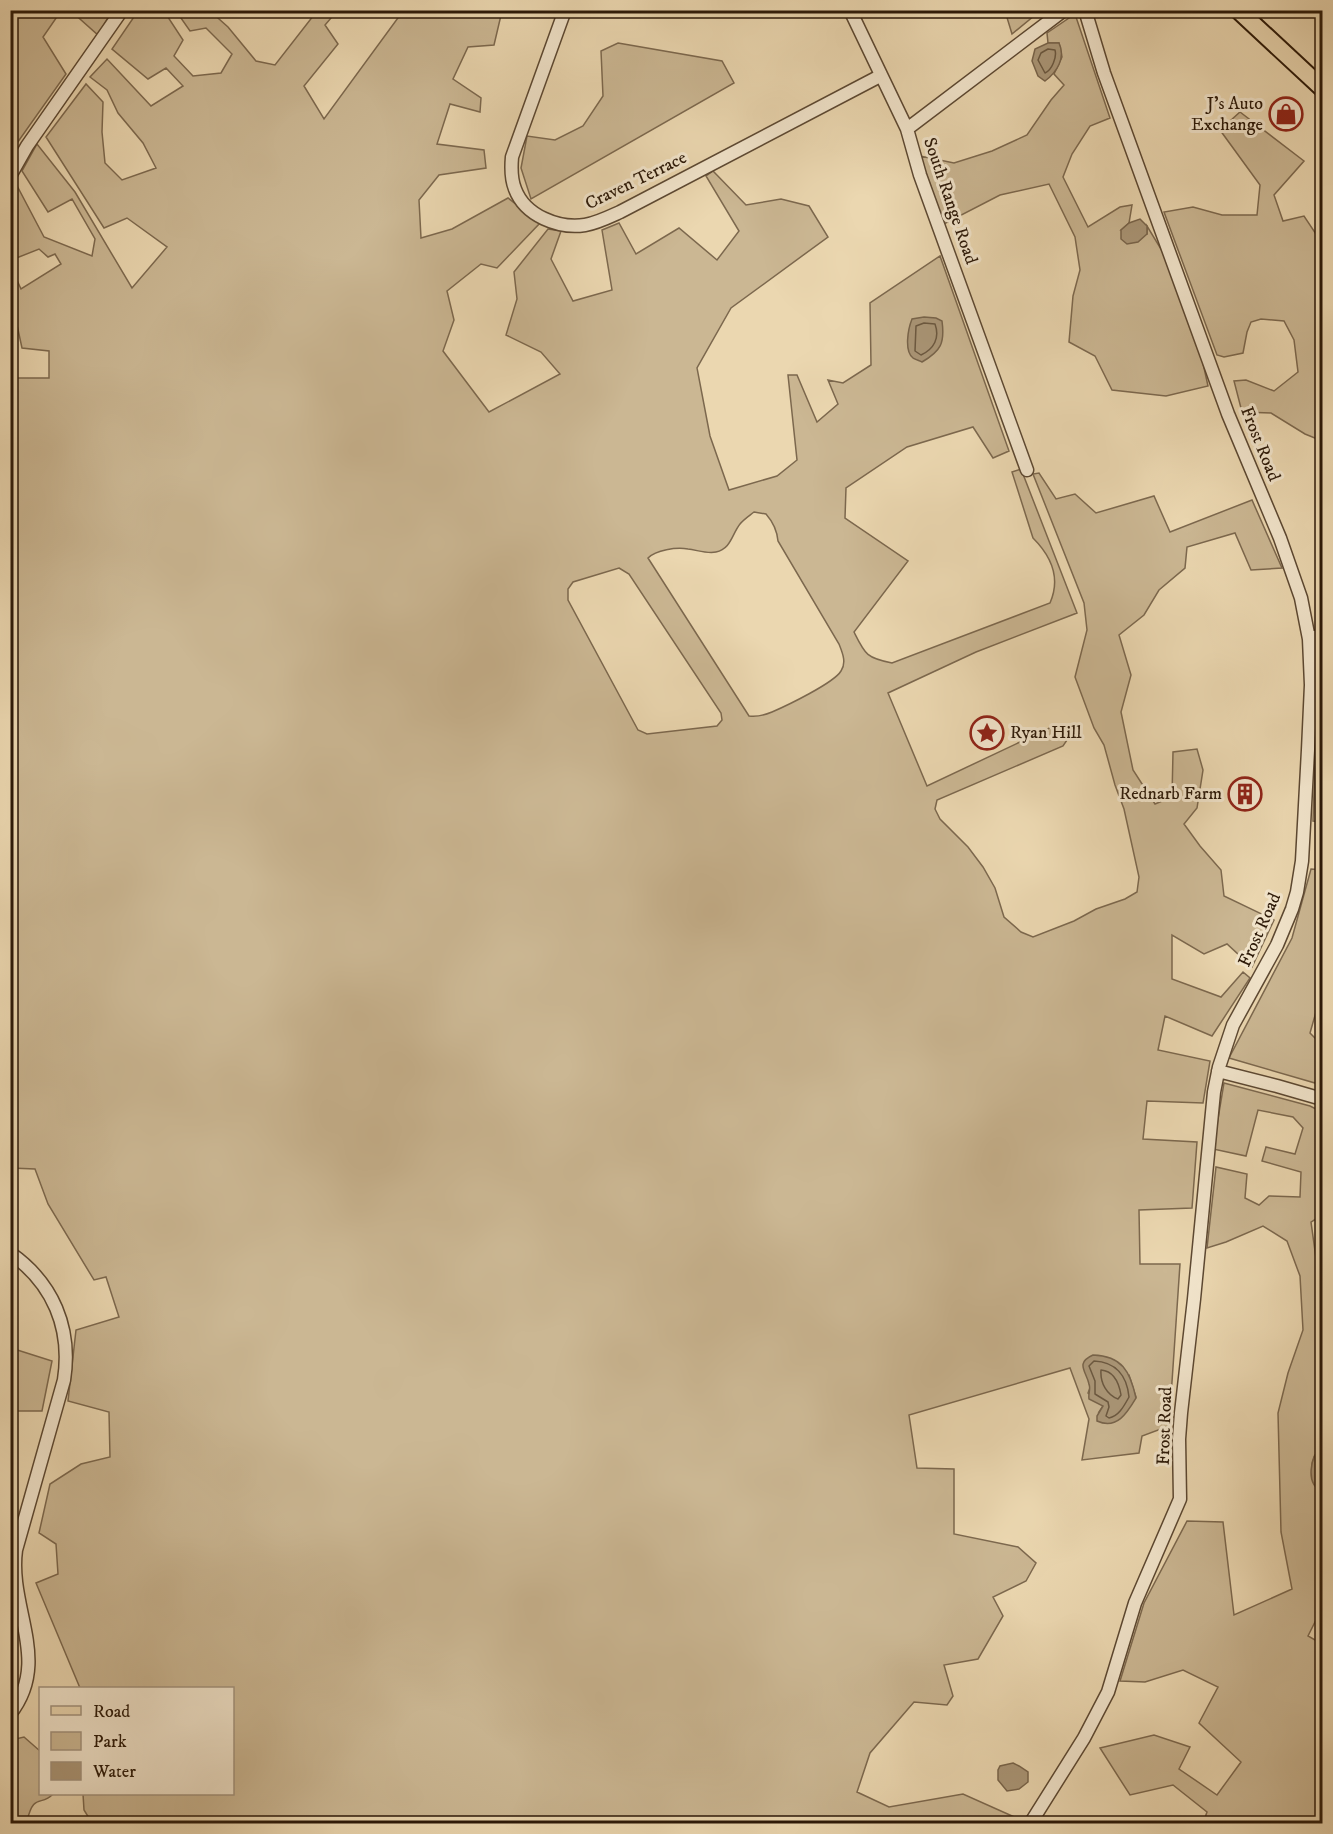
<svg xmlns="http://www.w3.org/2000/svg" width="1333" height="1834" font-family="'IM FELL DW Pica',serif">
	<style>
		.green { fill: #cbb793; stroke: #7c684e; stroke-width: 1.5; fill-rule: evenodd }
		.water { fill: #aa9677; stroke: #78644b; stroke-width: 1.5 }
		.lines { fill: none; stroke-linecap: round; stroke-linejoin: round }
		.shore { stroke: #6b5840; stroke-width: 1.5 }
		.minor-casing { stroke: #5c4832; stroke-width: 15 }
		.major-casing { stroke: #2c1908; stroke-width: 20 }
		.minor { stroke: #f2e5cc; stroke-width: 12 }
		.major { stroke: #ebd7b0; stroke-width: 16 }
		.labels { text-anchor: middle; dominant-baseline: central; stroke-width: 6; stroke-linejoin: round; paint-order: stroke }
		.poi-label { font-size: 18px; fill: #2c1908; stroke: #f2e5cc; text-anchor: end }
		.street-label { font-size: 18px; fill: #2c1908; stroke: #f2e5cc }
	</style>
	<rect width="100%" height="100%" fill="#ebd7b0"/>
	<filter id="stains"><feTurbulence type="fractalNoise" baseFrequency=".00333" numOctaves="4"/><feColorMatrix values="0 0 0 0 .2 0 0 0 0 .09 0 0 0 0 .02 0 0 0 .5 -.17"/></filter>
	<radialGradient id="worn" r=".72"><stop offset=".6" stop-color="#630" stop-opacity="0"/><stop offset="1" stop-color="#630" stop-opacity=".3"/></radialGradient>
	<!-- green -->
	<path class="green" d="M10,11H61L43,37L66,74L15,146H10Z
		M71,11H107L110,14L98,35Z
		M138,11H164L183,40L174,56L193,76L221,73L232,54L206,28L190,31L176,11H210L228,27L256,61L275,65L317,11H337L325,25L338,44L304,86L324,119L403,11H502L494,45L468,47L453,79L481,98L480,112L450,104L437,144L484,150L486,168L439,175L419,200L421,238L452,229L508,198L540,223L497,268L481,264L447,291L454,320L443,351L489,412L560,374L541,352L506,335L517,299L514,272L548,229L561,231L551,259L573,301L612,290L602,230L619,223L636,254L679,228L717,260L739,231L706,176L713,171L746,205L781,199L809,206L828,237L731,308L697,368L710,436L729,490L777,476L797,460L788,375H797L817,422L838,404L828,380L843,383L871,365L870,303L940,256L1009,451L993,458L973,427L907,447L846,488L845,518L908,561L854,632C865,654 866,658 892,663L1050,603C1061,578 1051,556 1033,538L1012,472L1021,469L1077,613L976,652L888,693L927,786L1056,725L1069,737L1063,746L937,800L935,809L940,819L968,847L983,867L995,888L1004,917L1021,932L1033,937L1074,921L1096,909L1125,899L1137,892L1139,877L1124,809L1115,785L1104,745L1094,728L1075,677L1087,630L1084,603L1033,474L1039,473L1056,499L1075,494L1096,513L1154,496L1170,532L1252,500L1282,568L1251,570L1235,533L1187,547L1185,568L1159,590L1144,615L1119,635L1131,675L1121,712L1133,770L1155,804L1172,797L1173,752L1197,749L1203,770L1197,808L1184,824L1200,846L1221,870L1224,896L1274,920L1252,967L1227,944L1204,954L1172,935V979L1221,997L1243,972L1250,978L1212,1036L1165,1016L1158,1050L1210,1061L1203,1103L1147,1101L1143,1139L1197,1142L1192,1208L1139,1210L1140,1264H1180L1169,1426L1142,1436L1139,1453L1082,1460L1089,1419L1070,1368L909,1415L917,1468L954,1469V1534L1018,1547L1036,1563L1026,1581L993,1597L1003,1616L978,1659L944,1665L953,1696L947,1705L914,1702L870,1753L857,1792L889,1807L963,1794L1021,1820L1019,1823H92L84,1810L83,1794H232V1688H80L36,1583L58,1574L56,1544L39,1533L50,1484L81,1464L110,1457L109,1412L68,1401L76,1330L119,1317L106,1277L94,1280L48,1204L35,1169L11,1168L10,365L14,378H49V351L22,348L17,325L11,306V267L21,289L61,264L55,254L48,257L39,249L14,259L11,251V191L15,182L44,237L92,256L95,239L72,199L48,212L22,171L37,144L75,192L132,288L167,247L127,218L104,228L46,137L86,84L103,102L102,132L105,163L122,180L156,168L143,143L118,113L107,90L90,77L107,59L151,106L183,86L166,68L148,79L112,49ZM754,512L766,514C773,522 777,530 778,541L839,644C842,652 847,662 841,671C834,683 786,706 772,712C765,715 757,717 749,716L648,558C656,550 676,547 688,549C697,550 707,554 716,552C731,549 732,534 740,524C744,519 749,516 754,512ZM619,568L629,574L721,713L722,720L717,726L647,734L638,730L568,600V589L573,582ZM1129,1375L1136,1397L1126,1411L1099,1412L1103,1406L1088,1393L1090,1388L1089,1382Z
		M1005,11V10L1040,11L1012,34Z
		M1075,14L1110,118L1090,126L1072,154L1063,177L1088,227L1120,207L1132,205L1129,223L1121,230L1147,234V226L1167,259L1201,354L1208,386L1166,396L1112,390L1095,356L1069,342L1073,296L1080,270L1075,237L1049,184L1000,195L944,224L920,156L954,163L992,151L1027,135L1051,100L1064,85L1054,74L1062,57L1059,43H1048L1047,33Z
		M618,43L722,61L734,83L531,199L521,168L527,136L555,140L583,126L603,96L601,51Z
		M1240,112L1304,161L1274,195L1283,221L1304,216L1322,243V441L1305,434L1271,413L1242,412L1234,381L1246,380L1274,391L1298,372L1294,340L1284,321L1261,319L1251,322L1247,332L1243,353L1224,357L1217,355L1164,212L1193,207L1222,215H1257L1260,185L1220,130Z
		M1322,645V822L1313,821L1319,646Z
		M1311,869L1322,870V991L1310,1033L1322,1045V1067L1315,1083L1229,1058L1292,938Z
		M1224,1083L1310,1106L1322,1112V1215L1311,1222L1316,1258H1322V1446C1308,1459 1310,1474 1318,1490L1322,1491V1608L1308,1636L1322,1644V1823H1203L1207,1812L1173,1785L1130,1795L1100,1748L1154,1735L1190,1747L1179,1769L1217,1795L1241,1762L1199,1723L1218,1687L1183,1670L1145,1682L1120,1681L1144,1603L1187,1521L1223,1522L1234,1615L1292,1589L1281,1532L1278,1413L1288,1373L1303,1330L1300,1276L1287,1241L1263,1226L1226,1242L1207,1248L1216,1167L1247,1174L1245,1198L1259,1205L1269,1196L1300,1197L1301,1172L1262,1161L1266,1147L1295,1154L1303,1128L1293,1117L1258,1110L1246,1156L1213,1149Z
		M11,1348L52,1361L42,1411H11Z
		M24,1737L40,1751V1794H53C41,1807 34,1792 27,1821L29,1823H11V1740Z"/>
	<!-- water -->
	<path class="water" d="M1048,43H1059C1066,58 1057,72 1045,81L1038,76L1032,61L1035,49Z
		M1140,219L1147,226V234L1138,242L1127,244L1121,239V230L1129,223Z
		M924,317L936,318L942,321C945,343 941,351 922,362C920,361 914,359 913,358C904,351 908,329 912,319Z
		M1093,1355C1122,1356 1130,1371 1136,1398C1127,1413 1117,1430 1097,1421V1416L1103,1406L1089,1399C1088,1393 1091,1389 1089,1384C1086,1371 1075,1363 1093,1355Z
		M1322,1446V1491C1305,1484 1310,1457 1322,1446Z
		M1013,1763L1019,1766L1028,1772V1782L1019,1789L1007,1791L998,1780V1770L1000,1766Z"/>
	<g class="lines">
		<!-- shore -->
		<path class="shore" d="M1048,49L1055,50C1057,57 1052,70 1045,73L1038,60L1041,53Z
			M924,323L935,324C940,338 934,349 921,355L915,351L916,326Z
			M1094,1361C1116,1362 1127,1376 1129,1397C1124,1406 1119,1416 1109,1418L1106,1416L1109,1407L1108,1402L1095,1394V1381L1089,1366Z
			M1101,1370C1114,1371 1119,1383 1121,1395L1118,1399C1107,1395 1100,1383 1101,1370Z"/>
		<!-- minor casing -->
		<g class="minor-casing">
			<path id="minor" d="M565,10L512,157C511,168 511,179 515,189C525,216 559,229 585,225C597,223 609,217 620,212L880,76
				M850,10L907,129
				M10,176L27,146L122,10
				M1027,470L920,175L907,129L1064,10
				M1309,639L1322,635
				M1218,1071L1277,1086L1322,1099
				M10,1253C53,1283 72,1328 64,1380L16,1550C8,1608 52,1661 10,1714
				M1030,1824L1084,1738L1108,1692L1135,1603L1180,1499L1179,1439L1181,1413L1194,1299L1214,1092L1219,1067L1233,1025L1277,945L1292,909L1297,892L1302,861L1308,750L1311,685L1309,639L1301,598L1280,538L1228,414L1104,73L1085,10"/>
		</g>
		<!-- major casing -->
		<g class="major-casing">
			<path id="major" d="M1238,10L1322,88"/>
		</g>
		<!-- minor -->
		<use href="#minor" class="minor"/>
		<!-- major -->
		<use href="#major" class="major"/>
	</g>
	<!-- icons -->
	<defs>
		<g id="shop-ring" transform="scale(1.725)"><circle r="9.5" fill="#f2e5cc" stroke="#8f2418" stroke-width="1.5"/><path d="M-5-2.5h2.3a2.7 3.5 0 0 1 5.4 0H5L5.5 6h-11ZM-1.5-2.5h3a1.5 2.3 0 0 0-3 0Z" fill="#8f2418"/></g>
		<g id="sight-ring" transform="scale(1.725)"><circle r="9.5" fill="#f2e5cc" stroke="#8f2418" stroke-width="1.5"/><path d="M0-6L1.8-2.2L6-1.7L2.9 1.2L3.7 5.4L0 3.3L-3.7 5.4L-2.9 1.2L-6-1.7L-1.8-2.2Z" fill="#8f2418"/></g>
		<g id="building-ring" transform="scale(1.725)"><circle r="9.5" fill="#f2e5cc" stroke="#8f2418" stroke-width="1.5"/><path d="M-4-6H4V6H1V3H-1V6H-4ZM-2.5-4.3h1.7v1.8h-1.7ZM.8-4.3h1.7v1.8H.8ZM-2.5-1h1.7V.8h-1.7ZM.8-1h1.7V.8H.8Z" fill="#8f2418"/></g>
	</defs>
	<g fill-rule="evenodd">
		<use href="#shop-ring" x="1286" y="114"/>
		<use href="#sight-ring" x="987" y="733"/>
		<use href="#building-ring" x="1245" y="794"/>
	</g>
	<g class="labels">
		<!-- poi labels -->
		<g class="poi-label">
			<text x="1263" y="104">J's Auto<tspan x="1263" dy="21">Exchange</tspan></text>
			<text x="1010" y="733" text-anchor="start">Ryan Hill</text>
			<text x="1222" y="794">Rednarb Farm</text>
		</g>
		<!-- street labels -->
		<g class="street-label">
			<text transform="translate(636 181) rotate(-26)">Craven Terrace</text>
			<text transform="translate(950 201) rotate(71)">South Range Road</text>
			<text transform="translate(1260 444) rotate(68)">Frost Road</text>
			<text transform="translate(1260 930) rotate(-66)">Frost Road</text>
			<text transform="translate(1165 1426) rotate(-88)">Frost Road</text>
		</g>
	</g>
	<!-- margin -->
	<rect width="1333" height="1834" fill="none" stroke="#ebd7b0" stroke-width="36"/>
	<rect x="12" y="12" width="1309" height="1810" fill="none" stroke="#2c1908" stroke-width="3"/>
	<rect x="18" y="18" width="1297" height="1798" fill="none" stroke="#2c1908" stroke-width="1.5"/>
	<!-- legend -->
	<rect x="39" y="1687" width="195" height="108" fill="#f2e5cc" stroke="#a3937e" stroke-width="1.5"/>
	<rect x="51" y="1706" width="30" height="9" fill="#ebd7b0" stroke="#a3937e" stroke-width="1.5"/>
	<text x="93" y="1717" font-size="18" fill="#2c1908">Road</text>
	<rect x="51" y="1732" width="30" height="18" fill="#cbb793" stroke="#a3937e" stroke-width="1.5"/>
	<text x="93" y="1747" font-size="18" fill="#2c1908">Park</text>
	<rect x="51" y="1762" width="30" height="18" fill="#aa9677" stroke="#a3937e" stroke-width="1.5"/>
	<text x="93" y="1777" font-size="18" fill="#2c1908">Water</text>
	<rect width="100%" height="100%" filter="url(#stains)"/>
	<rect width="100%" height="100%" fill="url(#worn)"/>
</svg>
